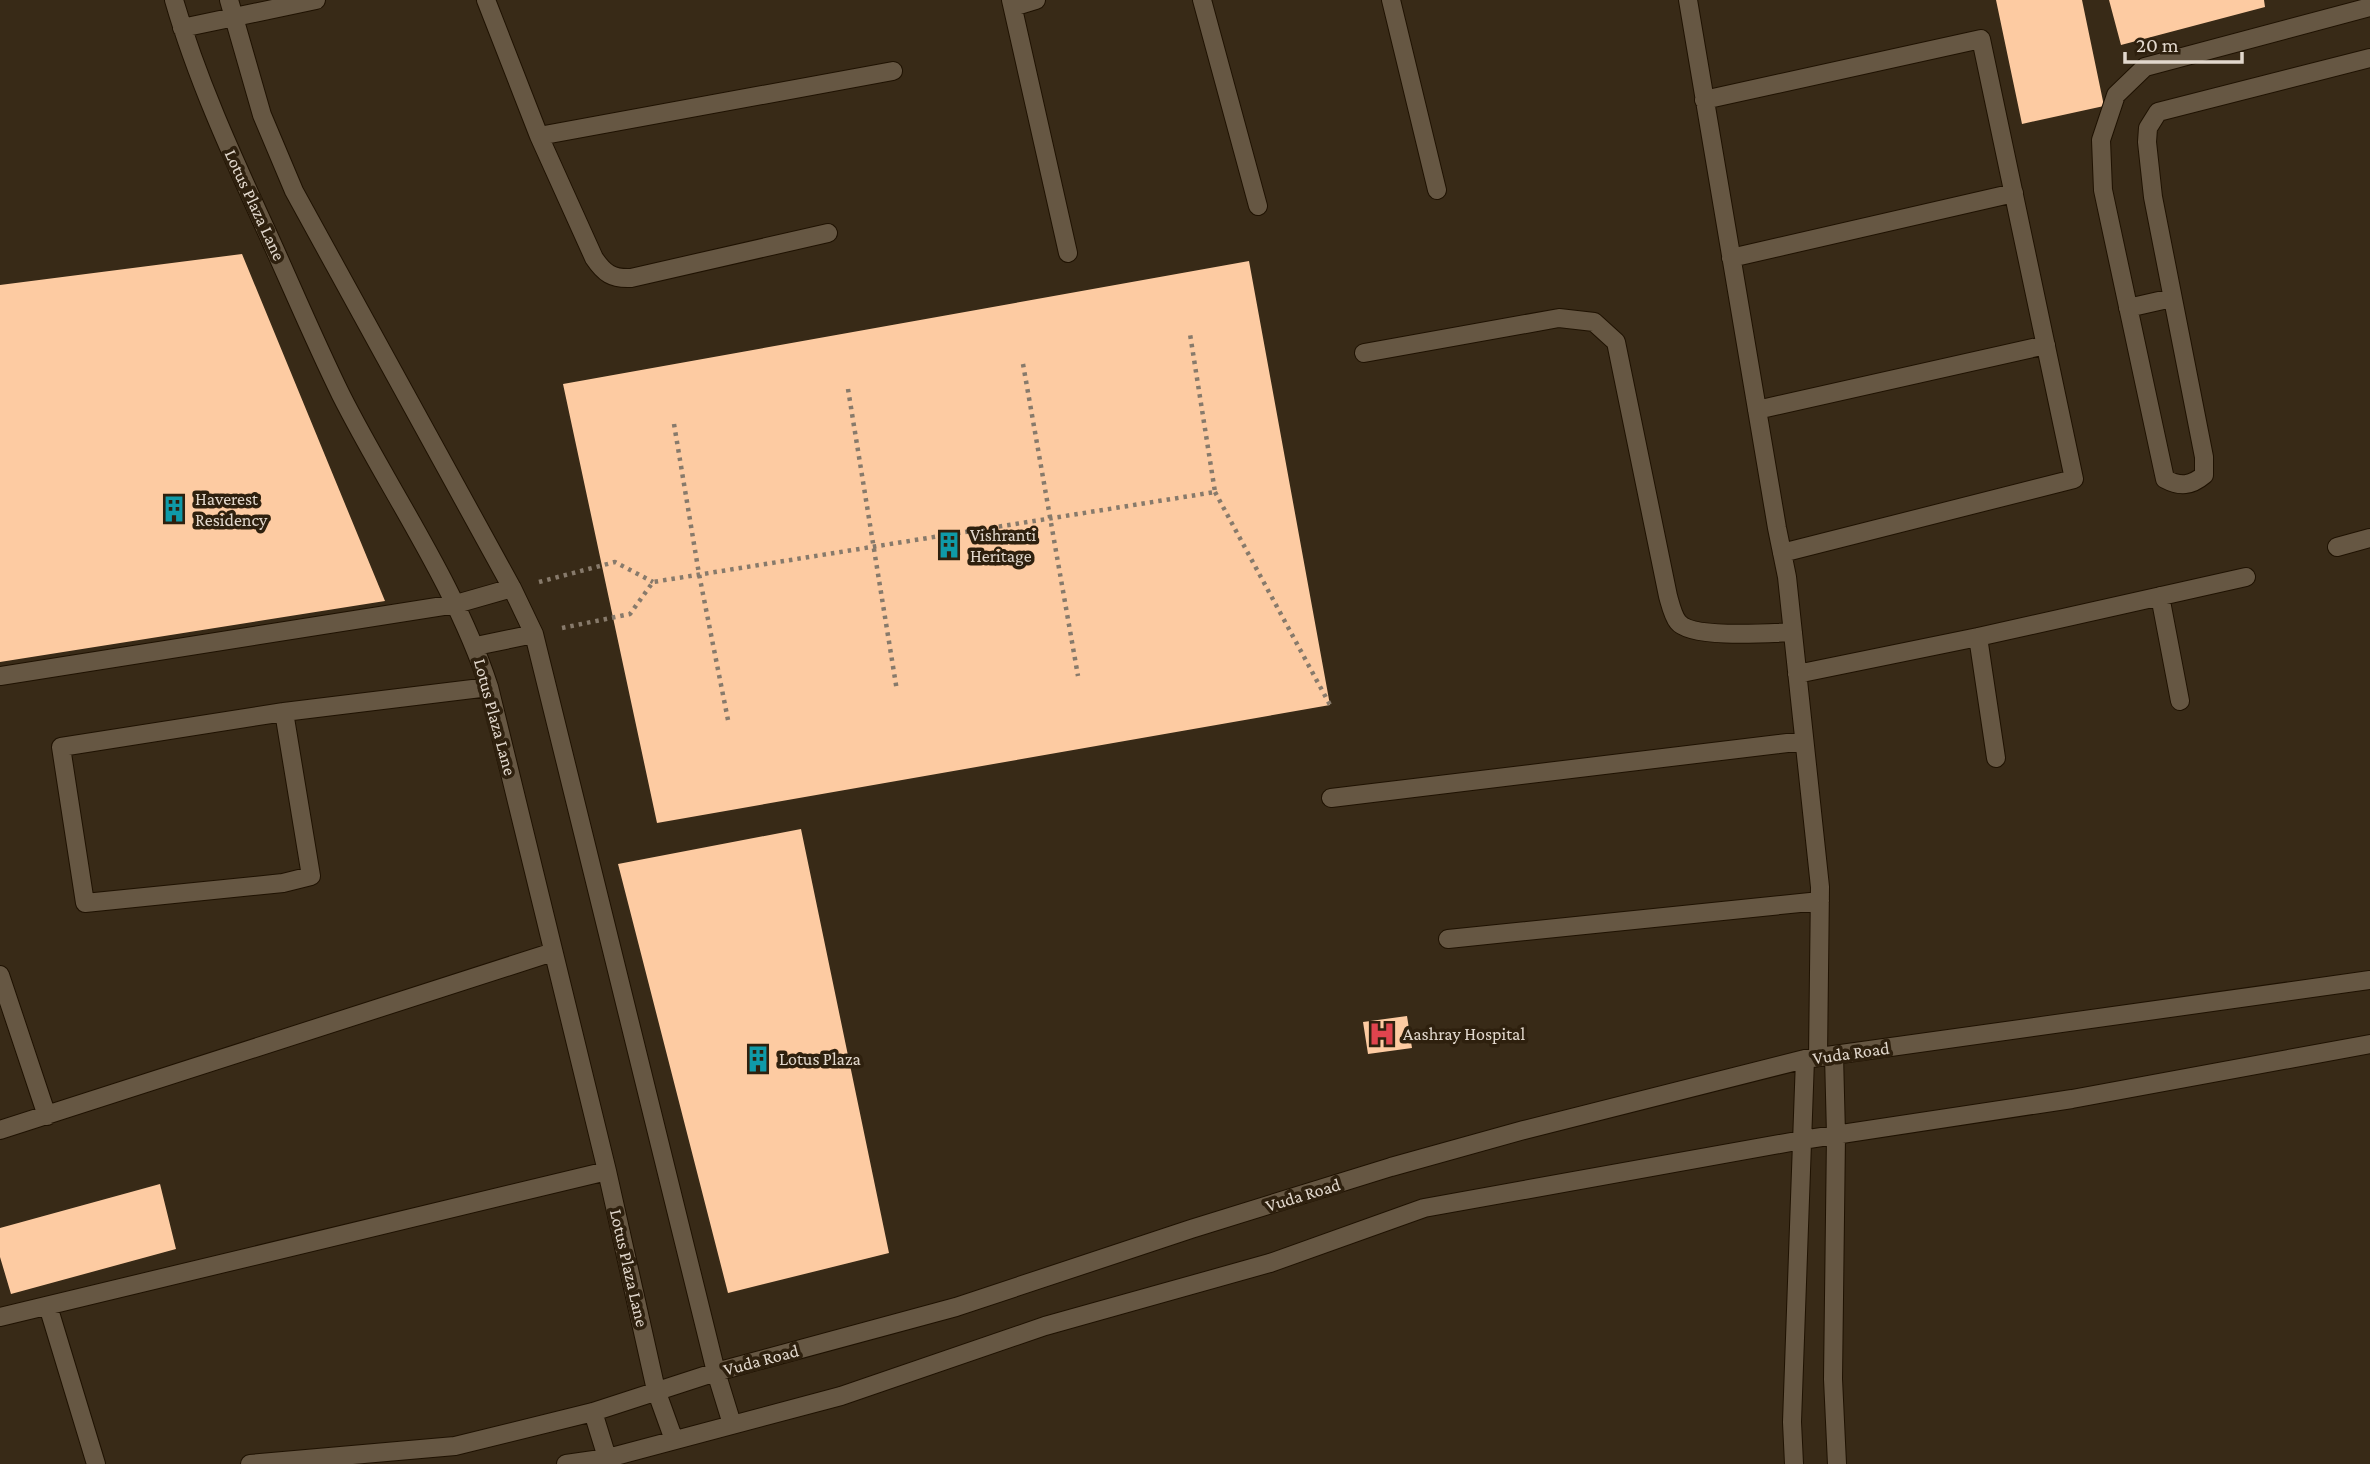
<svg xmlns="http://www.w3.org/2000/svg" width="2370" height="1464" font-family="'Crimson Pro',serif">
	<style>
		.building { fill: #fdcba2 }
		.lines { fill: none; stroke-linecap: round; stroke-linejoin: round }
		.minor-casing { stroke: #1f1202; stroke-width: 20 }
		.path { stroke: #877a6b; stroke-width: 4.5; stroke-dasharray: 3.5 5; stroke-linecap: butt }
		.minor { stroke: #665743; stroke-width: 18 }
		.labels { text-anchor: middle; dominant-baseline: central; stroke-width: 7; stroke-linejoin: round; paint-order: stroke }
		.street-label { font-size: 18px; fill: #e2d8cd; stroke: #2e200e }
		.poi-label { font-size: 18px; fill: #e2d8cd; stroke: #2e200e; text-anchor: start }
	</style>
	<rect width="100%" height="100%" fill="#382a17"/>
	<!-- building -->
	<path class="building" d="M1996,0H2082L2104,106L2022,124Z
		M2109,0H2264L2265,7L2121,45Z
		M242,254L385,601L0,662V285Z
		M1249,261L1330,705L657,823L563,384Z
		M801,829L889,1253L728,1293L618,864Z
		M1407,1016L1412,1048L1368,1054L1363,1022Z
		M160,1184L176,1249L11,1294L0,1257V1228Z"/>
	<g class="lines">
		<!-- minor casing -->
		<g class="minor-casing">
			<path id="minor" d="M174,0C198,83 235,162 271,241C294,292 316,344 341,395C390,492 455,583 489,687L607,1171L656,1390L674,1440
				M229,0L262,115L294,191L512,588L534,634L716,1372L732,1424
				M486,0L539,136L594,258C604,273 612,279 631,278L828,233
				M1011,0L1068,253
				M1202,0L1258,206
				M1391,0L1437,190
				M1688,0L1777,528L1787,577L1820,887L1818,1057
				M1013,7L1036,0
				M2370,7L2145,67L2116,95L2101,140L2103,190L2165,479C2180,487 2191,486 2204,475V457L2153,197L2147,142L2148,128L2158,112L2370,58
				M182,28L316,0
				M1704,100L1981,39L2074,479L1782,553
				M539,136L893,71
				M1731,258L2014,193
				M2128,308L2172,298
				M1364,353L1559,318L1594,322L1616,342L1668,596C1670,603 1673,616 1678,622C1691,639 1771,633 1793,632
				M1757,410L2046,345
				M2337,547L2370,538
				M2160,596L2180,701
				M1978,637L1996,758
				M476,646L534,634
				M1797,674L1978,637L2246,577
				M0,676L456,604L512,588
				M284,712L311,876L283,883L85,903L61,747L284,712L489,687
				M1331,798L1804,741
				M1448,939L1820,901
				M0,975L47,1116
				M1834,1055L1836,1135L1833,1379L1837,1464
				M0,1130L553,952
				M48,1306L96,1464
				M0,1317L607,1171
				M593,1412L609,1464
				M250,1464L455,1446L593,1412L716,1372L956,1307L1191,1229L1391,1167L1524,1130L1805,1059L2370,980
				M566,1464L608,1458L841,1396L1045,1326L1270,1263L1424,1208L1802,1140L2072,1099L2370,1044
				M1794,1464L1792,1422L1805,1059"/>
		</g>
		<!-- path -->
		<path class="path" d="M1023,364L1078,676
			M848,389L897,691
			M674,424L699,574L728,720
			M1215,492L1330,705
			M539,582L615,562L653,582
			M562,628L630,614L653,582L1215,492L1190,334"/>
		<!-- minor -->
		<use href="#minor" class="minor"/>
	</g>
	<!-- icons -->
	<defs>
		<g id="building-bare" transform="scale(2.1)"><path d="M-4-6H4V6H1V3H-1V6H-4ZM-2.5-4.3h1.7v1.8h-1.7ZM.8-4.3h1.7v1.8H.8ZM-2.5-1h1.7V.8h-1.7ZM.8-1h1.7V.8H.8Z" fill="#0f9aa8" stroke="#2e200e" stroke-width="2.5" paint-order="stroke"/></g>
		<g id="hospital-bare" transform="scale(2.1)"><path d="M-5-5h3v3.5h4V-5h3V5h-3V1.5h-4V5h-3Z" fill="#e0444e" stroke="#2e200e" stroke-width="2.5" paint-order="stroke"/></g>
	</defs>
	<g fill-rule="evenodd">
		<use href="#building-bare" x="174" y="509"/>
		<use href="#building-bare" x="949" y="545"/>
		<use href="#hospital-bare" x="1382" y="1034"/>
		<use href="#building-bare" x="758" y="1059"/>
	</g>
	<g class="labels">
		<!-- street labels -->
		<g class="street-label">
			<text transform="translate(255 205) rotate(65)">Lotus Plaza Lane</text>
			<text transform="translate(495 717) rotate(75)">Lotus Plaza Lane</text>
			<text transform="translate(1851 1053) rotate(-8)">Vuda Road</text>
			<text transform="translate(1303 1195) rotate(-17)">Vuda Road</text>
			<text transform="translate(629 1268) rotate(77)">Lotus Plaza Lane</text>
			<text transform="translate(761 1360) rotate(-15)">Vuda Road</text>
		</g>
		<!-- poi labels -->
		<g class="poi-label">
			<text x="195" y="499">Haverest<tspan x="195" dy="21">Residency</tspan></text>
			<text x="970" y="535">Vishranti<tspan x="970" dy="21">Heritage</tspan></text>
			<text x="1403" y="1034">Aashray Hospital</text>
			<text x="779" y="1059">Lotus Plaza</text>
		</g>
	</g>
	<!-- scale -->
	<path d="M2125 52v10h117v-10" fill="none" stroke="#e2d8cd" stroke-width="3.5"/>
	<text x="2136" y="52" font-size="21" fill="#e2d8cd" stroke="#2e200e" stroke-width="5" paint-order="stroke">20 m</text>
</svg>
